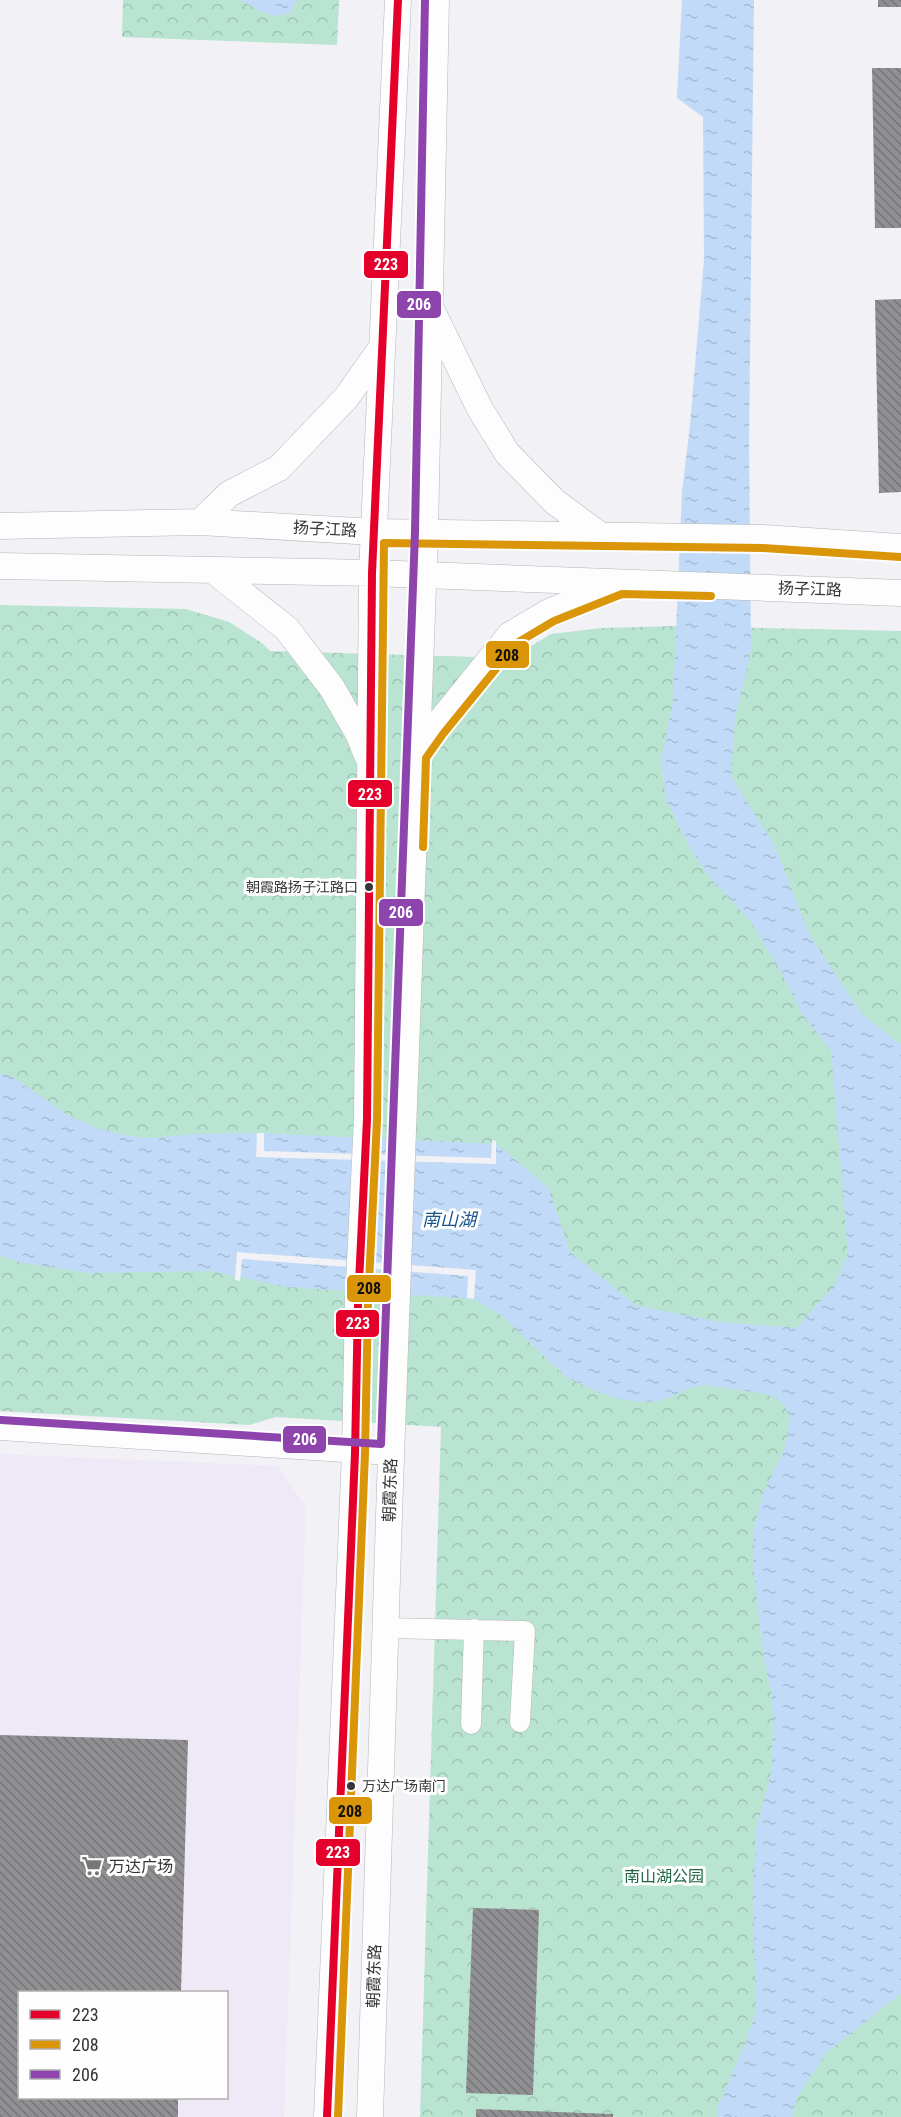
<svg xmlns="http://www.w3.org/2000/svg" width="901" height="2117" font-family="'Roboto Condensed','Noto Sans SC',sans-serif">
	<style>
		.commercial { fill: #efe9f7; fill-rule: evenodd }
		.park { fill: url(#park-crowns) }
		.water { fill: url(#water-ripples) }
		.pier { fill: #f1f1f6 }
		.building { fill: url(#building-back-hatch) }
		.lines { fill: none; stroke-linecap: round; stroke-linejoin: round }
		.minor-casing { stroke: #b6b6b9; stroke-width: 21 }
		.major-casing { stroke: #b6b6b9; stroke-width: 27 }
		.minor { stroke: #fdfdfe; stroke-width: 20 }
		.major { stroke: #fdfdfe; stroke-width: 26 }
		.bus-1-casing { stroke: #fefefe; stroke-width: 12 }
		.bus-2-casing { stroke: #fefefe; stroke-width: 12 }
		.bus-3-casing { stroke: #fefefe; stroke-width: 12 }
		.bus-1 { stroke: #e4002b; stroke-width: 8 }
		.bus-2 { stroke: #da9508; stroke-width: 8 }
		.bus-3 { stroke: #8e44ad; stroke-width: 8 }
		.bus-dot { fill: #353538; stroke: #fefefe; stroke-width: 2 }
		.labels { text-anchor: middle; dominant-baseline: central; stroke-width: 6; stroke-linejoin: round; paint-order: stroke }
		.bus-label { font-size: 14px; fill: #353538; stroke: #fefefe; text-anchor: end }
		.street-label { font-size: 16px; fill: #353538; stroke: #fefefe }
		.poi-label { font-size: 16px; fill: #353538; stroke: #fefefe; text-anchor: start }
		.park-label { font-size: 16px; fill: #206649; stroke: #fefefe }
		.water-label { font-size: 18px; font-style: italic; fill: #19548d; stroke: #fefefe }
		.line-badge { stroke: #fefefe; stroke-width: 2 }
		.badge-label { font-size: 16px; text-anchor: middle; font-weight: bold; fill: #fff }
		.pale-badge-label { font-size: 16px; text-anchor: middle; font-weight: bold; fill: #111 }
	</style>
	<defs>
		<pattern id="park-crowns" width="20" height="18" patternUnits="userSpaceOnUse" patternTransform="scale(1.5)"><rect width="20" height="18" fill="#b8e4d1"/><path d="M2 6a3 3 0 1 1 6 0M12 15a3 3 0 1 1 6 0" fill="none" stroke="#9fc4b4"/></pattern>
		<pattern id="water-ripples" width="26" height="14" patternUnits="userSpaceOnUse" patternTransform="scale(1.5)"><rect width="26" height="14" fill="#c1daf7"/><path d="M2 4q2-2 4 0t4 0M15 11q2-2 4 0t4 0" fill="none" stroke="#a6bcd4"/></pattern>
		<pattern id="building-back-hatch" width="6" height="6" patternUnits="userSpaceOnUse" patternTransform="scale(1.5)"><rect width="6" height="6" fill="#909092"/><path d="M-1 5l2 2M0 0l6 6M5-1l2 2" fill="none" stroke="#767678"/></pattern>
	</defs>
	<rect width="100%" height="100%" fill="#f1f1f6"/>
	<!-- commercial -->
	<path class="commercial" d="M0,1454L278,1466L306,1507L284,2117H0ZM20,1992H226V2098H20Z"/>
	<!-- park -->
	<path class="park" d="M123,0H339L337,45L122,37Z
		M0,605L186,609L229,622L262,643L270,651L512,658L551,634L602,628L675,626L901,631V2117H420L441,1427L276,1417L249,1425L0,1411Z"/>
	<!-- water -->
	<path class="water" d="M241,0H296L291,13L274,16L258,10Z
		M682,0H754L749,442L751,650L735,719L731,776L775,847L810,936L862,1014L901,1045V1993L826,2053L797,2097L792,2117H717L718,2106L745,2044L756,2012L753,1903L756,1830L772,1769L773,1716L771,1690L764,1660L753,1565L754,1528L763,1493L784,1450L788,1434L789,1416L785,1406L777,1399L766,1394L705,1385L691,1388L660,1401L642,1402L618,1399L595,1391L566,1377L502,1316L474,1299L286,1287L211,1271L91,1273L22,1263L0,1255V1073L11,1076L71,1117L97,1128L125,1135L146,1138L197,1134L257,1133L496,1144L548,1187L570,1252L637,1306L721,1322L796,1328L834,1286L848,1253L831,1051L802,1014L780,970L749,919L710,878L691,850L666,800L661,761L673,701L682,492L690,425L704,259L703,117L677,98Z"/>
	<!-- pier -->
	<path class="pier" d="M257,1133H264V1151L491,1158L492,1140L496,1141V1164L256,1157Z
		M237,1252L476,1270L474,1299L467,1298L468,1276L242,1259L240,1281L235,1280Z"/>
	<!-- building -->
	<path class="building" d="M878,0H901V7H878Z
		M872,68H901V228H875Z
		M901,299V492L879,493L875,300Z
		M0,1735L188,1740L181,1992H20V2098H178V2117H0Z
		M473,1908L539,1910L533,2095L466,2093Z
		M476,2109L613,2114V2117H476Z"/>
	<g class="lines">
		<!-- minor casing -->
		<g class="minor-casing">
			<path id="minor" d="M0,1430L391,1455
				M385,1628L525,1631L520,1722
				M471,1724L474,1629"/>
		</g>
		<!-- major casing -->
		<g class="major-casing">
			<path id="major" d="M432,311L480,409L507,453L555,502L600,535
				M200,522L229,494L279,468L346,398L382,347
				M0,526L200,522L374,532L763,538L901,547
				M0,566L372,573L901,593
				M214,571L287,629L332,688L358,733L367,755
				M416,755L435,728L510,635L549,612L614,585
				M327,2117L355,1453L358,1303L367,1119L372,573L398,0
				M370,2117L390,1485L425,532L436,0"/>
		</g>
		<!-- minor -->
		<use href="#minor" class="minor"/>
		<!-- major -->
		<use href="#major" class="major"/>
		<!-- bus-1 casing -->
		<g class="bus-1-casing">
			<path id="bus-1" d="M327,2117L355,1453L358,1303L367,1119L372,573L398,0"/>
		</g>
		<!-- bus-2 casing -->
		<g class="bus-2-casing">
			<path id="bus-2" d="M423,847L426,758L443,734L517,643L554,621L622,594L711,596
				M338,2117L365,1453L368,1303L377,1120L384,543L763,548L900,557"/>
		</g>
		<!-- bus-3 casing -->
		<g class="bus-3-casing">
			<path id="bus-3" d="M1,1420L381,1444L415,532L425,0"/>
		</g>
		<!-- bus-1 -->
		<use href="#bus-1" class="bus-1"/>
		<!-- bus-2 -->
		<use href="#bus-2" class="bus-2"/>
		<!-- bus-3 -->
		<use href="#bus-3" class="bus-3"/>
	</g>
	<!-- icons -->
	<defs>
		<g id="supermarket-bare" transform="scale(1.62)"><path d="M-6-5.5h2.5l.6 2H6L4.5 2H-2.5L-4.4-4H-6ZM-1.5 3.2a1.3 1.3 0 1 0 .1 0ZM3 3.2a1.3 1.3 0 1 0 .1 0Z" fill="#77777a" stroke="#fefefe" stroke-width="2.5" paint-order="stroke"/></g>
	</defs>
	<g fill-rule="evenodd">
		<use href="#supermarket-bare" x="92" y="1866"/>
	</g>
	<!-- markers -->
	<g class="bus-dot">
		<circle cx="369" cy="887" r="5"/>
		<circle cx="351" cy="1786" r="5"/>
	</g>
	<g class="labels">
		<!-- bus labels -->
		<g class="bus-label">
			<text x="358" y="887">朝霞路扬子江路口</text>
			<text x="362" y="1786" text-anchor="start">万达广场南门</text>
		</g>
		<!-- street labels -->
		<g class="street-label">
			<text transform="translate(325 529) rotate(3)">扬子江路</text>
			<text transform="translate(810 589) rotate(2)">扬子江路</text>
			<text transform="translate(390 1490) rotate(-88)">朝霞东路</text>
			<text transform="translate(374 1976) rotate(-88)">朝霞东路</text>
		</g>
		<!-- poi labels -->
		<g class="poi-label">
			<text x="109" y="1866">万达广场</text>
		</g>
		<!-- park labels -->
		<g class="park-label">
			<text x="664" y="1876">南山湖公园</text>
		</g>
		<!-- water labels -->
		<g class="water-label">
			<text x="449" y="1219">南山湖</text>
		</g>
	</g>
	<g class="line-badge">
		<rect x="363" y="250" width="46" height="29" rx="6" fill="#e4002b"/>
		<rect x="396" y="290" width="46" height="29" rx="6" fill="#8e44ad"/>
		<rect x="485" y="640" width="45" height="29" rx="6" fill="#da9508"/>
		<rect x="347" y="779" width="46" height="29" rx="6" fill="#e4002b"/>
		<rect x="378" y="898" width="46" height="29" rx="6" fill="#8e44ad"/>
		<rect x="346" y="1274" width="46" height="29" rx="6" fill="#da9508"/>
		<rect x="335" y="1309" width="45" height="29" rx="6" fill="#e4002b"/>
		<rect x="282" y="1425" width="45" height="29" rx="6" fill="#8e44ad"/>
		<rect x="328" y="1796" width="45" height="29" rx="6" fill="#da9508"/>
		<rect x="315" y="1838" width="46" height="29" rx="6" fill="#e4002b"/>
	</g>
	<g class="badge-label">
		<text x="386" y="270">223</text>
		<text x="419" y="310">206</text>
		<text x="370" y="800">223</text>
		<text x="401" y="918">206</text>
		<text x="358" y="1329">223</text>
		<text x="305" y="1445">206</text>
		<text x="338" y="1858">223</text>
	</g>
	<g class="pale-badge-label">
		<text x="507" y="661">208</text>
		<text x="369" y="1294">208</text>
		<text x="350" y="1817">208</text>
	</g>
	<!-- legend -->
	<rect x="18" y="1991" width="210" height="108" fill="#fefefe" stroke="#aeaeaf" stroke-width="1.5"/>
	<rect x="30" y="2010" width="30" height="9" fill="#e4002b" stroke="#aeaeaf" stroke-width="1.5"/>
	<text x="72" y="2021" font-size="18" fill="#353538">223</text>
	<rect x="30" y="2040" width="30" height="9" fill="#da9508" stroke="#aeaeaf" stroke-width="1.5"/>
	<text x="72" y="2051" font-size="18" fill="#353538">208</text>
	<rect x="30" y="2070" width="30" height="9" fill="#8e44ad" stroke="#aeaeaf" stroke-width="1.5"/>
	<text x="72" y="2081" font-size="18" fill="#353538">206</text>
</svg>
